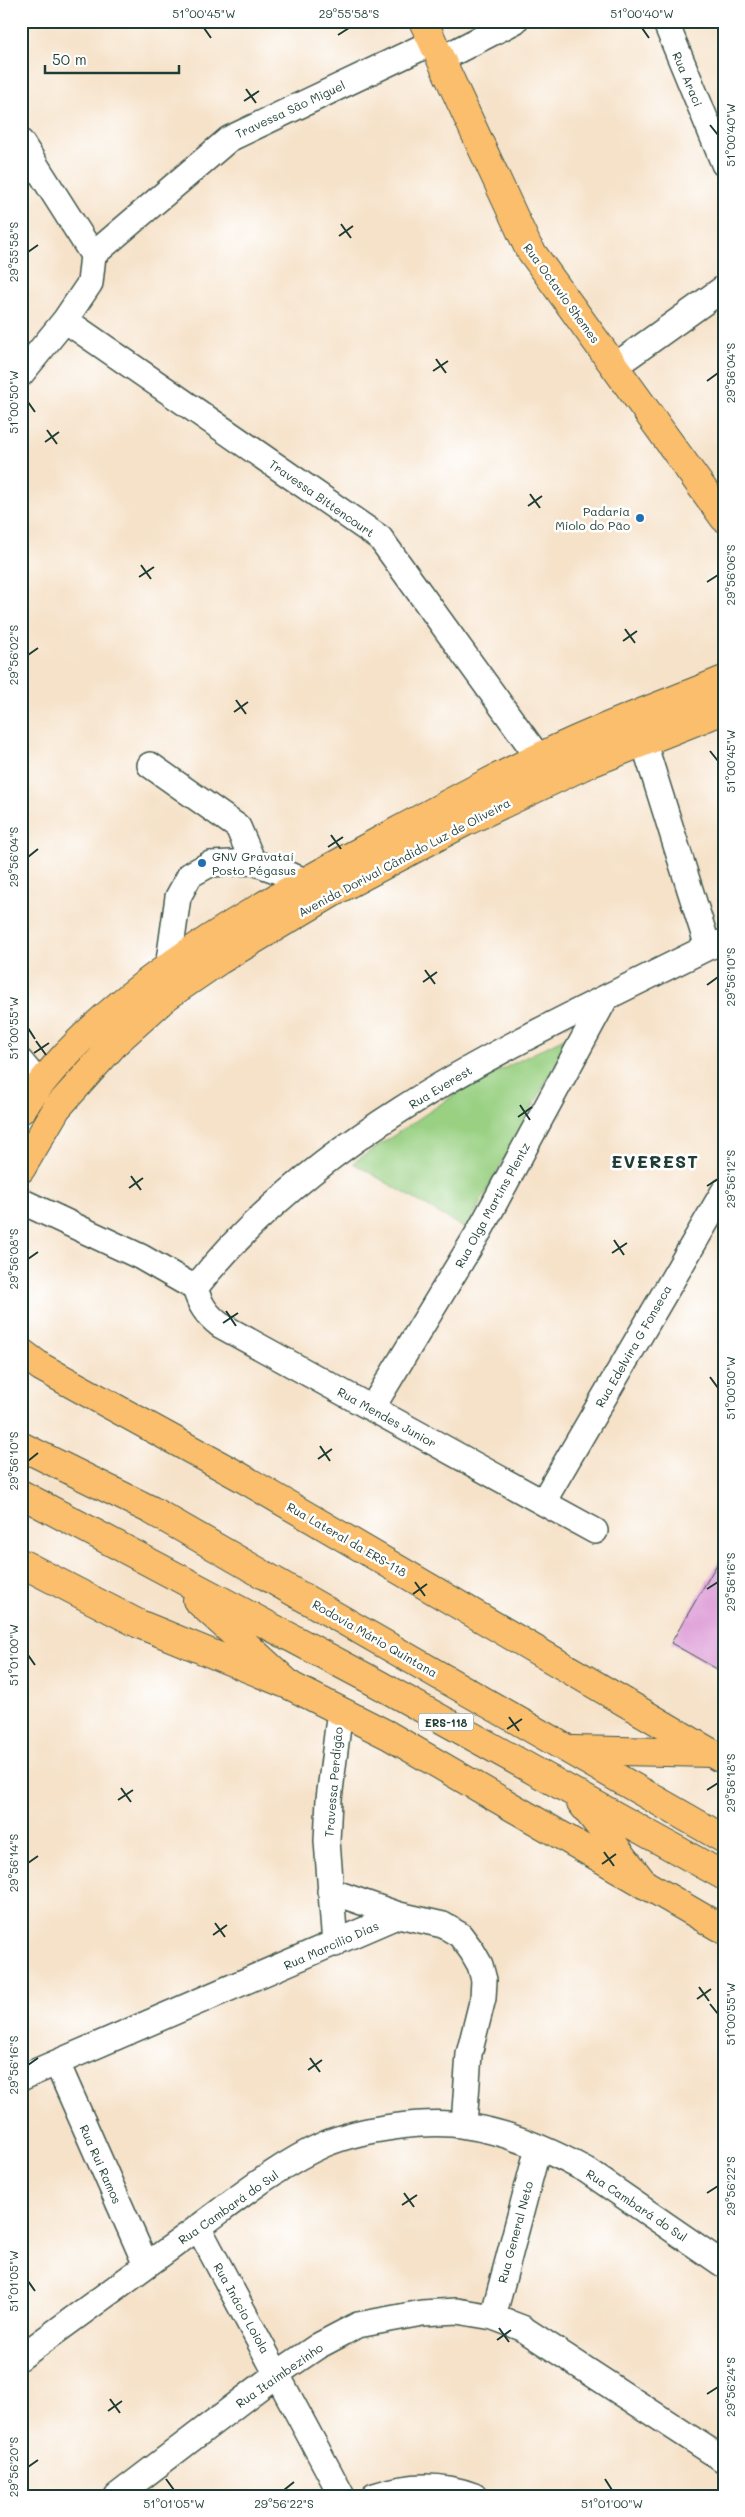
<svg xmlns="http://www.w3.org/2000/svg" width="745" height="2517" font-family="Mali,sans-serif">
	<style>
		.green { fill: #99d082; stroke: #5c865b }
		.building { fill: #de9fd8 }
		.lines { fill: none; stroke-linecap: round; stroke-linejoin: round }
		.minor-casing { stroke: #3f564a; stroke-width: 28 }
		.major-casing { stroke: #3f564a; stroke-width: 30 }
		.highway-casing { stroke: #3f564a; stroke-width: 30 }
		.minor { stroke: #fff; stroke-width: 25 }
		.major { stroke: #fabe6d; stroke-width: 28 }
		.highway { stroke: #fabe6d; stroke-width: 28 }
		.ticks { fill: none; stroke: #1f3d34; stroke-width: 2 }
		.poi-dot { fill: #1f6fb2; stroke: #fff; stroke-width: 2 }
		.labels { text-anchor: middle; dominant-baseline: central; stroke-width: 5; stroke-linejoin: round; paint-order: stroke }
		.shield { fill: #fff; stroke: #627771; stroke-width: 1 }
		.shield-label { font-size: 11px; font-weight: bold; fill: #1f3d34 }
		.street-label { font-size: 12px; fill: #1f3d34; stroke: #fff }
		.poi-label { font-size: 12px; fill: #1f3d34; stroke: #fff; text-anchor: end }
		.district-label { font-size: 18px; font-weight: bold; letter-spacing: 1px; fill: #1f3d34; stroke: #fff }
		.neatline { fill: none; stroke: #1f3d34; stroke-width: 2 }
		.ticks-label { font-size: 12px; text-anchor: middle; fill: #1f3d34 }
	</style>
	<rect width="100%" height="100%" fill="#fff"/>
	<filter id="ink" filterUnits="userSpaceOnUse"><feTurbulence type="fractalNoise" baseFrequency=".02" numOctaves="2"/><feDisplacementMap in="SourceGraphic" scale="10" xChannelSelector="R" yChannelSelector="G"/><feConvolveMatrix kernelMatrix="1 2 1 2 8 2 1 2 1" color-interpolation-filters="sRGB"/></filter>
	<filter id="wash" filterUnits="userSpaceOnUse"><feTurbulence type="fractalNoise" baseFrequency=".0096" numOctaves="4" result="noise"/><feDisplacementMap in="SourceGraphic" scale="20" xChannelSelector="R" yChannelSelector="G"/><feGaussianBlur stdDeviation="1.12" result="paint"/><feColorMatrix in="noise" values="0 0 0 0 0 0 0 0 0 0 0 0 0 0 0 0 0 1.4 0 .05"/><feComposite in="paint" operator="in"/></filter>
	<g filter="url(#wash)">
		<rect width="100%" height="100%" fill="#f6e2c9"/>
		<!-- green -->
		<path class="green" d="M572,1034L466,1229L353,1163L463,1089Z"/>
		<g id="blocks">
			<!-- building -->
			<path class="building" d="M724,1552V1673L671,1643Z"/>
		</g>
	</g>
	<g filter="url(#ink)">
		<use href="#blocks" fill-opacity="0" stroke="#3f564a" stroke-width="1"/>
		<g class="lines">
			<!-- minor casing -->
			<g class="minor-casing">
				<path id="minor" d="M665,21L724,164
					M441,59L515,21
					M21,142L93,255L90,283L65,320L21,374
					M93,255L229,139L433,42
					M65,320L380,538L539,758
					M615,366L724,288
					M644,743L708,947
					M150,765L238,827L253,862
					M168,968L178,897L190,875L210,864L253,862L306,881
					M21,1062L39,1084
					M21,1201L141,1257L195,1288
					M195,1288C324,1125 526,1038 708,947L724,942
					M195,1288C200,1305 206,1314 220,1325L595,1531
					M372,1408L480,1230L605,999
					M543,1502L724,1191
					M330,1891L399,1915L443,1925L460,1935L472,1951L480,1965L484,1980L483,1998L469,2054L464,2125
					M335,1944L327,1841L329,1799L340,1710
					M57,2063L146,2265
					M21,2078L399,1915
					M198,2227L342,2496
					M493,2317L538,2148
					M21,2357C78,2315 135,2273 192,2232C233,2202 279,2164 325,2144C360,2129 428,2119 466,2126C508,2132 549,2150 586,2170L724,2265
					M117,2496L278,2373L318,2346L358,2325L422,2313L457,2311L493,2317L522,2328L724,2460
					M374,2496C407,2485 441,2483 474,2496"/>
			</g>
			<!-- major casing -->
			<g class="major-casing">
				<path id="major" d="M423,21L528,247L724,518
					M21,1110C99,997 229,923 346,859C422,818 497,775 576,740C625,718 675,700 724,680
					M21,1169L57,1108L118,1040L166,997L220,960L339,889L465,822L583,766L724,710
					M21,1352L41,1367L239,1476L720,1758
					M21,1563L139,1624L291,1686L388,1735L724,1930"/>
			</g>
			<!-- highway casing -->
			<g class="highway-casing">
				<path id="highway" d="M21,1446L151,1510L724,1839
					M21,1494L369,1679L724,1876
					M197,1600L291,1686
					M573,1750L712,1753
					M580,1801L645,1885"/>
			</g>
			<!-- minor -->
			<use href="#minor" class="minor"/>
			<!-- major -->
			<use href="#major" class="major"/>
			<!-- highway -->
			<use href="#highway" class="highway"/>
		</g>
	</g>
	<!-- ticks -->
	<path class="ticks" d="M204,28L211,38M642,28L649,38M338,35L349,28M246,89L256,103M244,101L259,91M710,125L718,135M341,224L351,238M339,236L353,226M28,252L38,245M436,359L446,373M433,371L448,361M707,381L718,373M28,402L35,412M47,430L57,444M45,442L59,432M530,494L540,508M528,506L542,496M141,565L151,579M139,577L154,567M707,582L718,575M625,629L635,643M623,641L637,631M28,655L38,648M236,700L246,714M234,712L248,702M710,751L718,761M331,835L341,849M328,847L343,837M28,857L38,849M425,970L435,984M423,982L437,972M707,985L718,977M28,1028L35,1039M36,1041L46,1055M34,1053L49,1043M520,1105L530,1120M518,1117L532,1107M131,1176L141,1190M707,1186L718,1179M129,1188L143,1178M614,1240L624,1255M612,1253L627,1243M28,1259L38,1252M226,1311L236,1326M223,1323L238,1313M710,1377L718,1388M320,1446L330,1461M318,1459L332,1449M28,1461L38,1453M415,1582L425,1596M707,1589L718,1582M413,1594L427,1584M28,1655L35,1665M509,1717L519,1731M507,1729L522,1719M121,1788L131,1802M707,1790L718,1783M118,1800L133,1790M604,1852L614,1866M28,1863L38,1856M602,1864L616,1854M215,1923L225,1937M213,1935L227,1925M699,1987L709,2001M697,1999L711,1989M710,2004L718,2014M310,2058L320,2072M28,2065L38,2058M308,2070L322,2060M404,2193L414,2207M707,2193L718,2186M402,2205L417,2195M28,2281L35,2291M499,2328L509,2342M497,2340L511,2330M707,2394L718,2387M110,2399L120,2413M108,2411L122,2401M28,2467L38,2460M166,2479L174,2490M605,2479L612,2490M284,2490L294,2482"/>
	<!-- markers -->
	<g class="poi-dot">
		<circle cx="640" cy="518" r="5"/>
		<circle cx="202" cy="863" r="5"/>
	</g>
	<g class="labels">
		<!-- shield labels -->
		<rect class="shield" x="418.5" y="1713.5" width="55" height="17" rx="4"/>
		<g class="shield-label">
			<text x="446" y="1722">ERS-118</text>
		</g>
		<!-- street labels -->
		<g class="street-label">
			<text transform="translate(688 79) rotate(67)">Rua Araci</text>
			<text transform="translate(290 109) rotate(-25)">Travessa São Miguel</text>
			<text transform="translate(562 293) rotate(54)">Rua Octavio Shemes</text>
			<text transform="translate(322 498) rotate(35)">Travessa Bittencourt</text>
			<text transform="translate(404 857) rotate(-28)">Avenida Dorival Cândido Luz de Oliveira</text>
			<text transform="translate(440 1087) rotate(-31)">Rua Everest</text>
			<text transform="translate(492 1205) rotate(-61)">Rua Olga Martins Plentz</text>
			<text transform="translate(633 1346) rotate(-60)">Rua Edelvira G Fonseca</text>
			<text transform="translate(387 1417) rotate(29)">Rua Mendes Junior</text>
			<text transform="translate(347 1539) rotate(30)">Rua Lateral da ERS-118</text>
			<text transform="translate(375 1638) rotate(30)">Rodovia Mário Quintana</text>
			<text transform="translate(333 1782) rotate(-85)">Travessa Perdigão</text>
			<text transform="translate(331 1945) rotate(-24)">Rua Marcilio Dias</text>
			<text transform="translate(101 2164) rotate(66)">Rua Rui Ramos</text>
			<text transform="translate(637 2205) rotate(34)">Rua Cambará do Sul</text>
			<text transform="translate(228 2207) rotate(-35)">Rua Cambará do Sul</text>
			<text transform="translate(515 2232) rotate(-75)">Rua General Neto</text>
			<text transform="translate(242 2308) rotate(61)">Rua Inácio Loiola</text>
			<text transform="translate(279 2375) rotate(-35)">Rua Itaimbezinho</text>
		</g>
		<!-- poi labels -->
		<g class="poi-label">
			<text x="630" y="511">Padaria<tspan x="630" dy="14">Miolo do Pão</tspan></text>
			<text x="212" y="856" text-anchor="start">GNV Gravataí<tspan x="212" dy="14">Posto Pégasus</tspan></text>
		</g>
		<!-- district labels -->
		<g class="district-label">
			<text x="655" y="1161">EVEREST</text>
		</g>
	</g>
	<!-- margin -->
	<rect width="745" height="2517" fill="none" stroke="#fff" stroke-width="55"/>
	<!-- scale -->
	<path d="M45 65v8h134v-8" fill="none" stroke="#1f3d34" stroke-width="2.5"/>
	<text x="52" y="65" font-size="15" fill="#1f3d34" stroke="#ffffff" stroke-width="4" paint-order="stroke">50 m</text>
	<rect x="28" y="28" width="690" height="2462" class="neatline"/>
	<g class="ticks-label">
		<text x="204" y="18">51°00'45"W</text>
		<text x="349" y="18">29°55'58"S</text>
		<text x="642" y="18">51°00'40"W</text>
		<text transform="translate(731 135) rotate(-90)" y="4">51°00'40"W</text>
		<text transform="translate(14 252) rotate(-90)" y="4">29°55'58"S</text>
		<text transform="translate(731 373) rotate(-90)" y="4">29°56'04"S</text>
		<text transform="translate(14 402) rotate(-90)" y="4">51°00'50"W</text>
		<text transform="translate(731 575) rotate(-90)" y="4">29°56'06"S</text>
		<text transform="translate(14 655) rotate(-90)" y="4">29°56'02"S</text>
		<text transform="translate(731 761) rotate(-90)" y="4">51°00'45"W</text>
		<text transform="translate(14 857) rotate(-90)" y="4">29°56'04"S</text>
		<text transform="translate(731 977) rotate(-90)" y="4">29°56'10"S</text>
		<text transform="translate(14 1028) rotate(-90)" y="4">51°00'55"W</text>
		<text transform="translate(731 1179) rotate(-90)" y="4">29°56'12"S</text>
		<text transform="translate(14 1259) rotate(-90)" y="4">29°56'08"S</text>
		<text transform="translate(731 1388) rotate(-90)" y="4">51°00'50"W</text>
		<text transform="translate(14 1461) rotate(-90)" y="4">29°56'10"S</text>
		<text transform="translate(731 1582) rotate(-90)" y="4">29°56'16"S</text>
		<text transform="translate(14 1655) rotate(-90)" y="4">51°01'00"W</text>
		<text transform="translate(731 1783) rotate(-90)" y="4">29°56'18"S</text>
		<text transform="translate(14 1863) rotate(-90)" y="4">29°56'14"S</text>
		<text transform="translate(731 2014) rotate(-90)" y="4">51°00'55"W</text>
		<text transform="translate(14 2065) rotate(-90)" y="4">29°56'16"S</text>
		<text transform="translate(731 2186) rotate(-90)" y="4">29°56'22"S</text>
		<text transform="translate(14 2281) rotate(-90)" y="4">51°01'05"W</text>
		<text transform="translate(731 2387) rotate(-90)" y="4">29°56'24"S</text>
		<text transform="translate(14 2467) rotate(-90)" y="4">29°56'20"S</text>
		<text x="174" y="2508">51°01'05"W</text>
		<text x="284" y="2508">29°56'22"S</text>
		<text x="612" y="2508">51°01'00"W</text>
	</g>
</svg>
